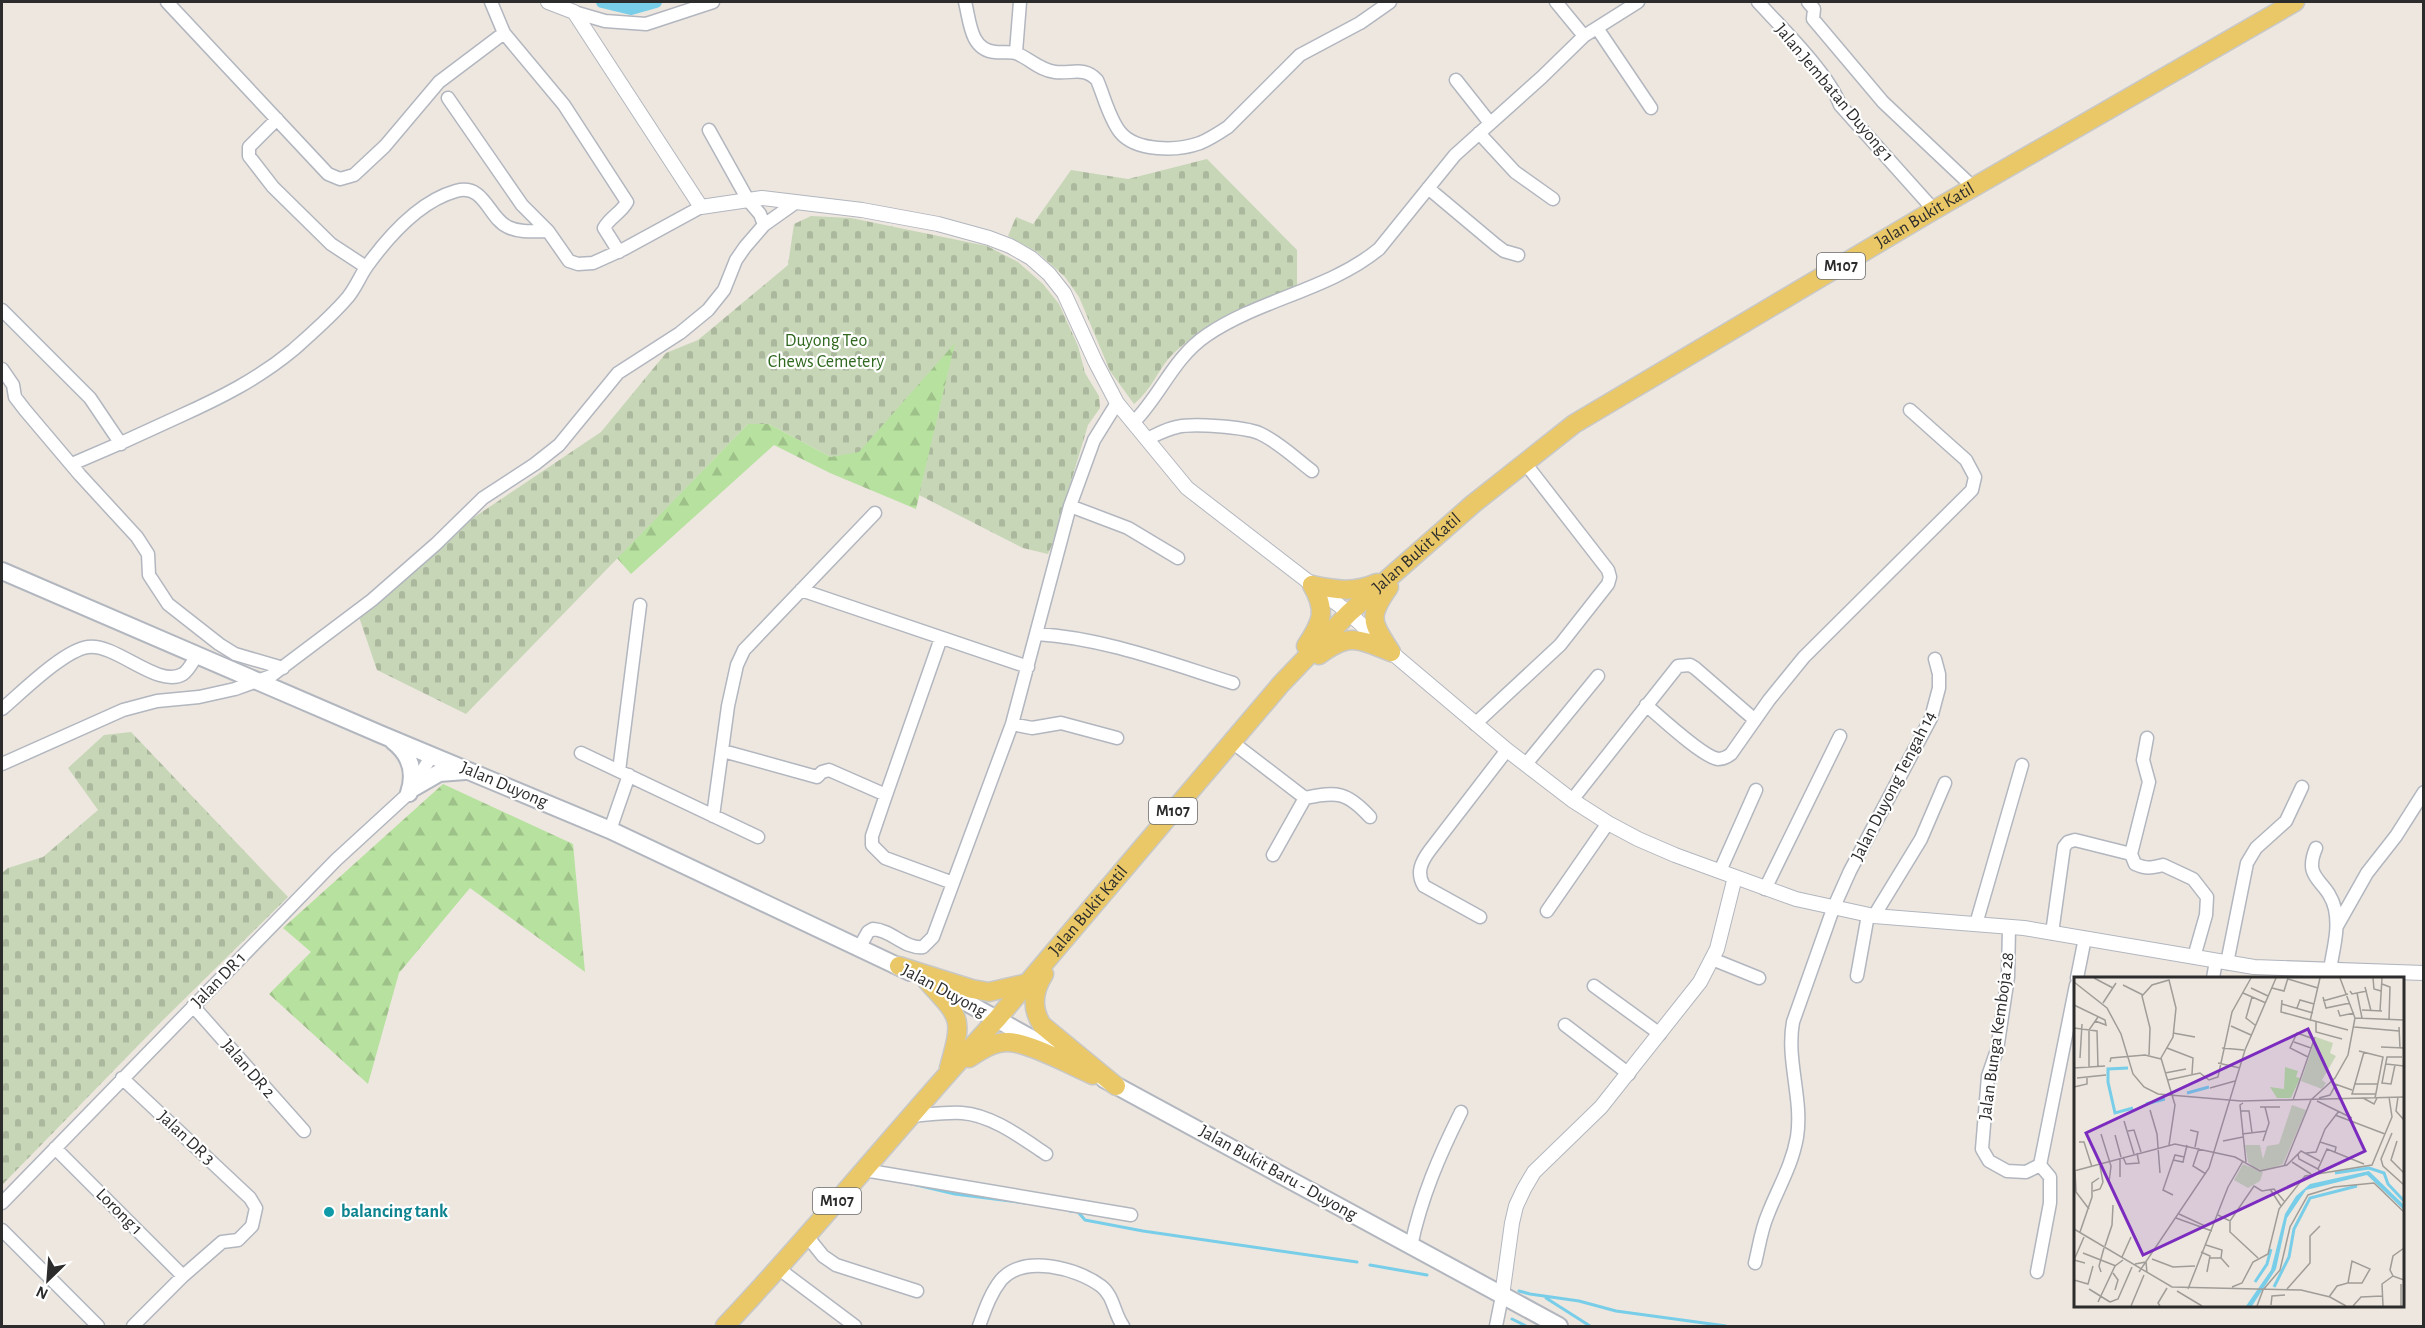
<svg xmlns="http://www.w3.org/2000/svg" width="2425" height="1328" font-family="'Alegreya Sans',sans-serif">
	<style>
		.forest { fill: url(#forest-firs) }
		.cemetery { fill: url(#cemetery-stones) }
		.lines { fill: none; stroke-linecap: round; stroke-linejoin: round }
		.stream { stroke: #78cee9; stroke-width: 3 }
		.canal { stroke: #78cee9; stroke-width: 12 }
		.minor-casing { stroke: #b2b6bf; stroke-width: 15 }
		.tertiary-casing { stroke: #b2b6bf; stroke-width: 16 }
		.secondary-casing { stroke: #b2b6bf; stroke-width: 20 }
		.primary-casing { stroke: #c8c8c8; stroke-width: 21 }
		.minor { stroke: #fff; stroke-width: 12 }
		.tertiary { stroke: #fff; stroke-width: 14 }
		.secondary { stroke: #fff; stroke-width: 16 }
		.primary { stroke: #eac867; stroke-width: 18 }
		.culture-dot { fill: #0f9aa8; stroke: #fff; stroke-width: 2 }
		.labels { text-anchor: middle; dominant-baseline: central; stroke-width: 4.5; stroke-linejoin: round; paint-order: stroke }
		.shield { fill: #fff; stroke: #6b6b6b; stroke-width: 1.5 }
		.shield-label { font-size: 16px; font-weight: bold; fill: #2c2c2c }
		.street-label { font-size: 18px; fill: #2c2c2c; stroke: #fff }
		.park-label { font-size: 18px; fill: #2f671e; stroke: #fff }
		.culture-label { font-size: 18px; font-weight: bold; fill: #0d838f; stroke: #fff; text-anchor: start }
		.inset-river { fill: none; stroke: #78cee9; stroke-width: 3 }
		.inset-road { fill: none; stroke: #a09c97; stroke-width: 1.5 }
		.view { fill: #7b2cbf; fill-opacity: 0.15; stroke: #7b2cbf; stroke-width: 3 }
		.inset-edge { fill: none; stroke: #2c2c2c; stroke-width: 3 }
	</style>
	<defs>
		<pattern id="forest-firs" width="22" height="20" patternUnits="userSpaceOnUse" patternTransform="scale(1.5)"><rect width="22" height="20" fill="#b7e19f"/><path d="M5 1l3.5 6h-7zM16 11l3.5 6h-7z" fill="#9ec189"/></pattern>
		<pattern id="cemetery-stones" width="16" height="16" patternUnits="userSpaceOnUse" patternTransform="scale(1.5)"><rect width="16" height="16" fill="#c7d6b7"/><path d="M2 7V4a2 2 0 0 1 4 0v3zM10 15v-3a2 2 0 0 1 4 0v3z" fill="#abb89e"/></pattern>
	</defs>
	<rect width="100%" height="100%" fill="#ede7df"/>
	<!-- forest -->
	<path class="forest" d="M956,341L916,509L830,473L774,445L631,574L617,558L748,424H769L831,457Z
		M443,784L573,844L585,972L470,888L399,973L368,1084L269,994L311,952L283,928Z"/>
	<!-- cemetery -->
	<path class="cemetery" d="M1207,159L1297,250V286C1249,304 1208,319 1170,357C1156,373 1152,389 1134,404L1110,371L1079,297L1065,277L1037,252L1008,236L1016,217L1033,224L1071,170L1128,179Z
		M811,216L851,218L987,246L1018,262L1043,284L1059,304L1078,346L1085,373L1099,396L1100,408L1088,425L1052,545L1048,554L1023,548L919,495L955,343L859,452L831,457L769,424H748L466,714L377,670L358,614L470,520L601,432L666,353L698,340L788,265L794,224Z
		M131,732L288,897L161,1022L2,1185V873L8,868L43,857L98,810L68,768L104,735Z"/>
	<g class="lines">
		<!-- stream -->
		<path class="stream" d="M908,1183L955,1194L1025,1203
			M1070,1211L1078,1212L1085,1220L1143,1231L1357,1262
			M1370,1265L1427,1275
			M1519,1291L1530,1294L1579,1301L1616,1311L1726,1326
			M1546,1298L1590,1326
			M1512,1319L1526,1326"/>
		<!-- canal -->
		<path class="canal" d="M602,2L631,9L656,2"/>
		<!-- minor casing -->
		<g class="minor-casing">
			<path id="minor" d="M167,2L328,174L340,179L354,175L385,146L439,82L504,33L491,2
				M965,2C970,21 970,50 995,52C1002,53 1012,51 1018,54C1031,60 1040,70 1055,72C1072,74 1084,66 1097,80C1104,96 1109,118 1120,132C1136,152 1178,151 1200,143C1210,139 1219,133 1228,127L1300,55L1360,23L1390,2
				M1556,2L1584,36
				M1758,2C1781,27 1829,74 1840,105L1934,210
				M1808,2L1814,9L1813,19L1883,102L1974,188
				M574,12L605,21L646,24L713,2
				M1597,28L1651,108
				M504,33L564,105L627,202C621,213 610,217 604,228L619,252
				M1016,52L1020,2
				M1456,80L1490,123
				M448,98L522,205L548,231L569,261L578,264L593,263L624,249L701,207
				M277,119L249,147V156L273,187L331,244L366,267
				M709,130L748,200L760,214L764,225
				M1479,133L1515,172L1553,199
				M1428,188L1496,245L1504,251L1518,255
				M2,310L90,398L121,444
				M2,369L13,385L15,397L25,410L80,475L137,537L148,554L149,575L168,604L219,644L235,654L283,668
				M1133,423C1161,395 1173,358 1207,335C1260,299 1329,290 1379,249L1455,155L1542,77L1584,36L1638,2
				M1147,439C1156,435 1166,429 1177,427C1193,423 1244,427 1259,433C1279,442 1296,459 1312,471
				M72,464C108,449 144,433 180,416C220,398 258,379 293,350C311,334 332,316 348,297C356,287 360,276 367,266C388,237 420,201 456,191C485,183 488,218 508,227C520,233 535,231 548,231
				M1070,506L1128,528L1178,558
				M801,590L1028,667
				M1037,634C1104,638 1169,663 1233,683
				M941,638L886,795L872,836V845L885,858L953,883
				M1646,705C1660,717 1703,757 1718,759C1723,759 1727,757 1731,754L1769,700L1804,657L1972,490L1975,477L1966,460L1910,410
				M2,709C21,693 64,650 88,647C116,643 158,689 183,674C189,670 193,661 197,655
				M1012,724L1032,728L1061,723L1117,738
				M1475,724L1560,645L1608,584L1610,577L1608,570L1525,463
				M2147,738L2143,760L2149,782L2131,854L2135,864C2146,869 2151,868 2163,865L2193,879L2207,897L2206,915L2194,957
				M1232,742L1305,798L1273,855
				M723,751L817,777L822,772L829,770L886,795
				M581,753L758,837
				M2,764L123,710L157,701L199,697L235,689L271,676L372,600L436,544L483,498L535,464L559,445L618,373L680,333L708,310L724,290L736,260L745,247L764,225L795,203
				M1526,764L1598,676
				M619,771L640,605
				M1305,798C1337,791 1347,792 1370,817
				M1572,800L1678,666L1690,665L1695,668L1755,720
				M713,816L728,706L737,665L744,650L875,513
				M610,830L629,775
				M2316,848C2302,881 2328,879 2335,909C2340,933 2331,955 2329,978
				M1720,871L1756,790
				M1765,889L1840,736
				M1547,911L1608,823
				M1874,916L1921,839L1945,783
				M1480,917L1424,886C1416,873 1421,862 1430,850L1507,750
				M1976,924L2022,765
				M2337,926L2367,873L2396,836L2424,792
				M2009,927L2008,977L1997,1050L1988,1076L1982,1149L1989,1161L2007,1171L2026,1172L2040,1165
				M2052,933L2064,847L2068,842L2075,840L2131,854
				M859,948L868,932L873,929C892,930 904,949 923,947L933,937L1012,724L1070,506L1094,440L1117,403
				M1712,959L1759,978
				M2227,963L2247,863L2256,848L2286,821L2302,787
				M1857,976L1868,915
				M2077,978L2085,938
				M2213,978L2216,961
				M1594,986L1660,1034
				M193,1006L304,1131
				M1565,1025L1629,1074
				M122,1078L250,1198L256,1208L252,1226L238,1240L222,1242L183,1276L133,1326
				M910,1116C927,1115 944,1112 962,1113C992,1115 1022,1138 1046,1154
				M55,1148L183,1276
				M864,1170L1131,1215
				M2,1203L336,860L409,793L432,755
				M2,1230L98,1326
				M807,1236L823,1256L836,1265L917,1291
				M1411,1246C1421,1198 1439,1156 1461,1112
				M1755,1263C1759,1247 1761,1230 1768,1214C1778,1188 1792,1166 1797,1137C1803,1099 1786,1060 1793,1022L1833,909L1850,871L1931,718L1939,688V674L1935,659
				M779,1269L855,1326
				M2037,1272L2050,1203V1177L2040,1165L2076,985
				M979,1326C985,1310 990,1294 1001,1280C1024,1254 1077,1268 1101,1286C1114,1296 1114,1314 1123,1326
				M1496,1326L1502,1296"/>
		</g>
		<!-- tertiary casing -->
		<g class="tertiary-casing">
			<path id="tertiary" d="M548,2L574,12L701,207L762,198L862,210L938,224L989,238L1010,246L1031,258L1049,274L1064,293L1095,361L1117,403L1187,488L1349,613L1391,652L1507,750L1572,800L1608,823L1638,839L1675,855L1796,899L1874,916L2024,928L2254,967L2424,973
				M1502,1296L1512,1223L1516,1206L1524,1189L1534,1172L1601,1107L1700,982L1717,949L1735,877"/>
		</g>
		<!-- secondary casing -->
		<g class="secondary-casing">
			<path id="secondary" d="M2,571L380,734L610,830L910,972
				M393,741C410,754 416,772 409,793
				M413,788L439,773L465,771
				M933,984L1047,1047
				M1104,1079L1559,1326"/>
		</g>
		<!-- primary casing -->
		<g class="primary-casing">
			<g id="primary">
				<path d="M1312,585C1337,590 1354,593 1377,583"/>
				<path d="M1389,587C1367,618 1372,622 1391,652"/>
				<path d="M1306,646C1322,622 1327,611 1312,585"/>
				<path d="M1319,655C1350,632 1358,639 1391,652"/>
				<path d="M899,966L972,989L989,992L1028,983"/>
				<path d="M1044,974C1033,991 1031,1008 1042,1025L1116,1086"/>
				<path d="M927,981C962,1019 963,1018 949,1068"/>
				<path d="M969,1058C981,1050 993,1042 1008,1042C1028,1042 1072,1066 1093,1075"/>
				<path id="s1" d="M725,1326C819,1227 904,1120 997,1019L1281,684L1349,613L1473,504L1574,424L1934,210L2295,2"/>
			</g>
		</g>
		<!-- minor -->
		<use href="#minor" class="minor"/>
		<!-- tertiary -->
		<use href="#tertiary" class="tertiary"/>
		<!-- secondary -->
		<use href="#secondary" class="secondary"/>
		<!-- primary -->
		<use href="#primary" class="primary"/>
	</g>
	<!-- markers -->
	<circle class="culture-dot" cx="329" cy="1212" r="6"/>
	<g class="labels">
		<!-- shield labels -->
		<g class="shield">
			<rect x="1817" y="253" width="48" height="26" rx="4.5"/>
			<rect x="1149" y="798" width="48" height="26" rx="4.5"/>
			<rect x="813" y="1188" width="48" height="26" rx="4.5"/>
		</g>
		<g class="shield-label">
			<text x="1841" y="266">M107</text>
			<text x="1173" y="811">M107</text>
			<text x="837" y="1201">M107</text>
		</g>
		<!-- street labels -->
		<g class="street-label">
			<text transform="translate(1834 93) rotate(50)">Jalan Jembatan Duyong 1</text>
			<text stroke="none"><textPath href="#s1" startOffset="1650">Jalan Bukit Katil</textPath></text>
			<text stroke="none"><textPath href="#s1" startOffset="1038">Jalan Bukit Katil</textPath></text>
			<text transform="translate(504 785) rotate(23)">Jalan Duyong</text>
			<text transform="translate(1894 786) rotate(-63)">Jalan Duyong Tengah 14</text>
			<text stroke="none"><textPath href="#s1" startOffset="552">Jalan Bukit Katil</textPath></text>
			<text transform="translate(219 980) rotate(-46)">Jalan DR 1</text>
			<text transform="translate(944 991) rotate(28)">Jalan Duyong</text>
			<text transform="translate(1997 1036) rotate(-82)">Jalan Bunga Kemboja 28</text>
			<text transform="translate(248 1069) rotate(49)">Jalan DR 2</text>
			<text transform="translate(186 1138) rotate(43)">Jalan DR 3</text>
			<text transform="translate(1278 1173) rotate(29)">Jalan Bukit Baru - Duyong</text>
			<text transform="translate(119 1212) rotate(45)">Lorong 1</text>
		</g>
		<!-- park labels -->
		<g class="park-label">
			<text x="826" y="341">Duyong Teo<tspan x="826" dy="21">Chews Cemetery</tspan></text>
		</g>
		<!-- culture labels -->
		<g class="culture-label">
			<text x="341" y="1212">balancing tank</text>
		</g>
	</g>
	<!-- overview -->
	<g transform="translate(2074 977)">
		<rect width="330" height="330" fill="#ede7df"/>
		<path d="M211,90L224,94L222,100L226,101L217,121H203L196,110L210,112Z" fill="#b7e19f"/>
		<path d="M242,60L259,66L256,76L262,79L248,103L252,106L248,112L227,104ZM218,128L232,133L209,187L190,194L181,191L174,185L171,168H186L189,182L193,169L205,167ZM169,187L189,195L186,204L174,211L160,203Z" fill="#c7d6b7"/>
		<path d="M295,194L330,228V233L293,198L232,213L213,241L202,292L178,329H172L197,293L211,237L222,219L236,207Z" fill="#78cee9"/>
		<path class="inset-river" d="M54,91L34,92V105L41,136L59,131M113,116L135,110M72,127L91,122M261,196L295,191L310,196L314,207L330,224M181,305L193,287L197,272M200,310L215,280L220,252L236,221L283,209"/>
		<path class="inset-road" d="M20,1L39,11M299,1L300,12L307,14M214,2L244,11M0,5L33,31L47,57L59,97L70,110L84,117L167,124L330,120M308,7L316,10L315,43M49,8L69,18M291,10L297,34M177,11L194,19M198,11L210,14L214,1M276,14L278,17L293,14M169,16L192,26M283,16L288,41M178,20L172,41L181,48M249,20L252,31L276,26M208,23L207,35L274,53M249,24L274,17M29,26L42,6M208,27L239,36M0,28L31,43L32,48L21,44M223,31L226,23L240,27M264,33L266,39L280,36M288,33L308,34M306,34L308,1M281,41L330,43M236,44L246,1M242,45V55L268,62M157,49L177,58M280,50L325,54M325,50L326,71M0,51L23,54L24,90M99,56L121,60M220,65L237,71M307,70L330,71M93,71L119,81L118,97M148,71L170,73M285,74L309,80L301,121M290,75L278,117H301M75,78L76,51L68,19L78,8L95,3L102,31L99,60L87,81L101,128L95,168M234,80L216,71L223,56L240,62M6,81L8,47M36,85L37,81L71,78L87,82M144,86L166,91M312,87L330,89M321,88L317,107L308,106L313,80H328M15,90V53L24,40M0,91L31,89M91,96L112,92M3,101L32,98M94,103L126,96L135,103L144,100L158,35L177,1M261,107L278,113M280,107H304M0,110L13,107V100M136,111L161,104M324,120L322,134L330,143M245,121L256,118L262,107M289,121L300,127L303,121M219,123L241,60M243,124L278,141M169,126L166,128L172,185M186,130H206M76,133L83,157L86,196M166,134H175L178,156M261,138L311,157M50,144L60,177M116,153L124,155L121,170M54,154L60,153L67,175M318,156L307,182L309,189L330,208M27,157L37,189L35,205M168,157L193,154M41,158L47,180M149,164L169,160M189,164L195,146L191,130M323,164L317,183L330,196M5,165H10L18,190M246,165L262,170L261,175M125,171L119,189L132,197M232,176L242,175L251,152L265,134M224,177L225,182L244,192M49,180L52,187L65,186L63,176M46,181V200M99,183L109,185L113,168M218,185L237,197M210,189L237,123L261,101L274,78L281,41L266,1M0,194L101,167L161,180L186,194L213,188L227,174L246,184M1,194L2,215L15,232M247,196L244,192L253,172L290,187M196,212L207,229M19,214L26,212L29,205L26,189M99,218L89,213L101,178L110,180M105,237L131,249M144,238L156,244L180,209L188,214L200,212L210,224M102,241L138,254M156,244V255L184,281M0,252L98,310L227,313L256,320L272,329M6,255L18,220V206L25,201M10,260L0,283L11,286M132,268L148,273L147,281M31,269L38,248L39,228M127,275L136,279L133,295M9,276L42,289M48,280L57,260M136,281H147L155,290M78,282L99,290L121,289M61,287L72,285L73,296M27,295L25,289L30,271M65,295L135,191L171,73L202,1M39,296L44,303L41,313M319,299L316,293L319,279L330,271M0,303L14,307L19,289M158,310L168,306L179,285L194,277L205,232L231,199L298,188L318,140L315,120M15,312L36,325M114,312L154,210L169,184M213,312L236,286V259L246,249M103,314L128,329M255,320L263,309L274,306L278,284L296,292L288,306H274M24,325L41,289L49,283M36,325L44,322L58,290M197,328L198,319L211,318M57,329L70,298M86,329L84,326L93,311M183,329L189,313L206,293L216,250L234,218L260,210L300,206L330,235M279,329L287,320L308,319M309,329L308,307L319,299L330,303M327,329V307"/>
		<path class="view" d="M234,52L291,174L69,278L12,156Z"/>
		<rect width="330" height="330" class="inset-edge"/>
	</g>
	<!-- border -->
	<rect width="2425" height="1328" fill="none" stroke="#2c2c2c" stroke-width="6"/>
	<!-- north arrow -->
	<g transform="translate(48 1280) rotate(205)" stroke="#ffffff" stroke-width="4.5" paint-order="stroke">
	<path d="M0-4.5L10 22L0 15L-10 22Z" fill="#2c2c2c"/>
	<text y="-9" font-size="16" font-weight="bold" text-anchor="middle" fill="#2c2c2c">N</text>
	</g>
</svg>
